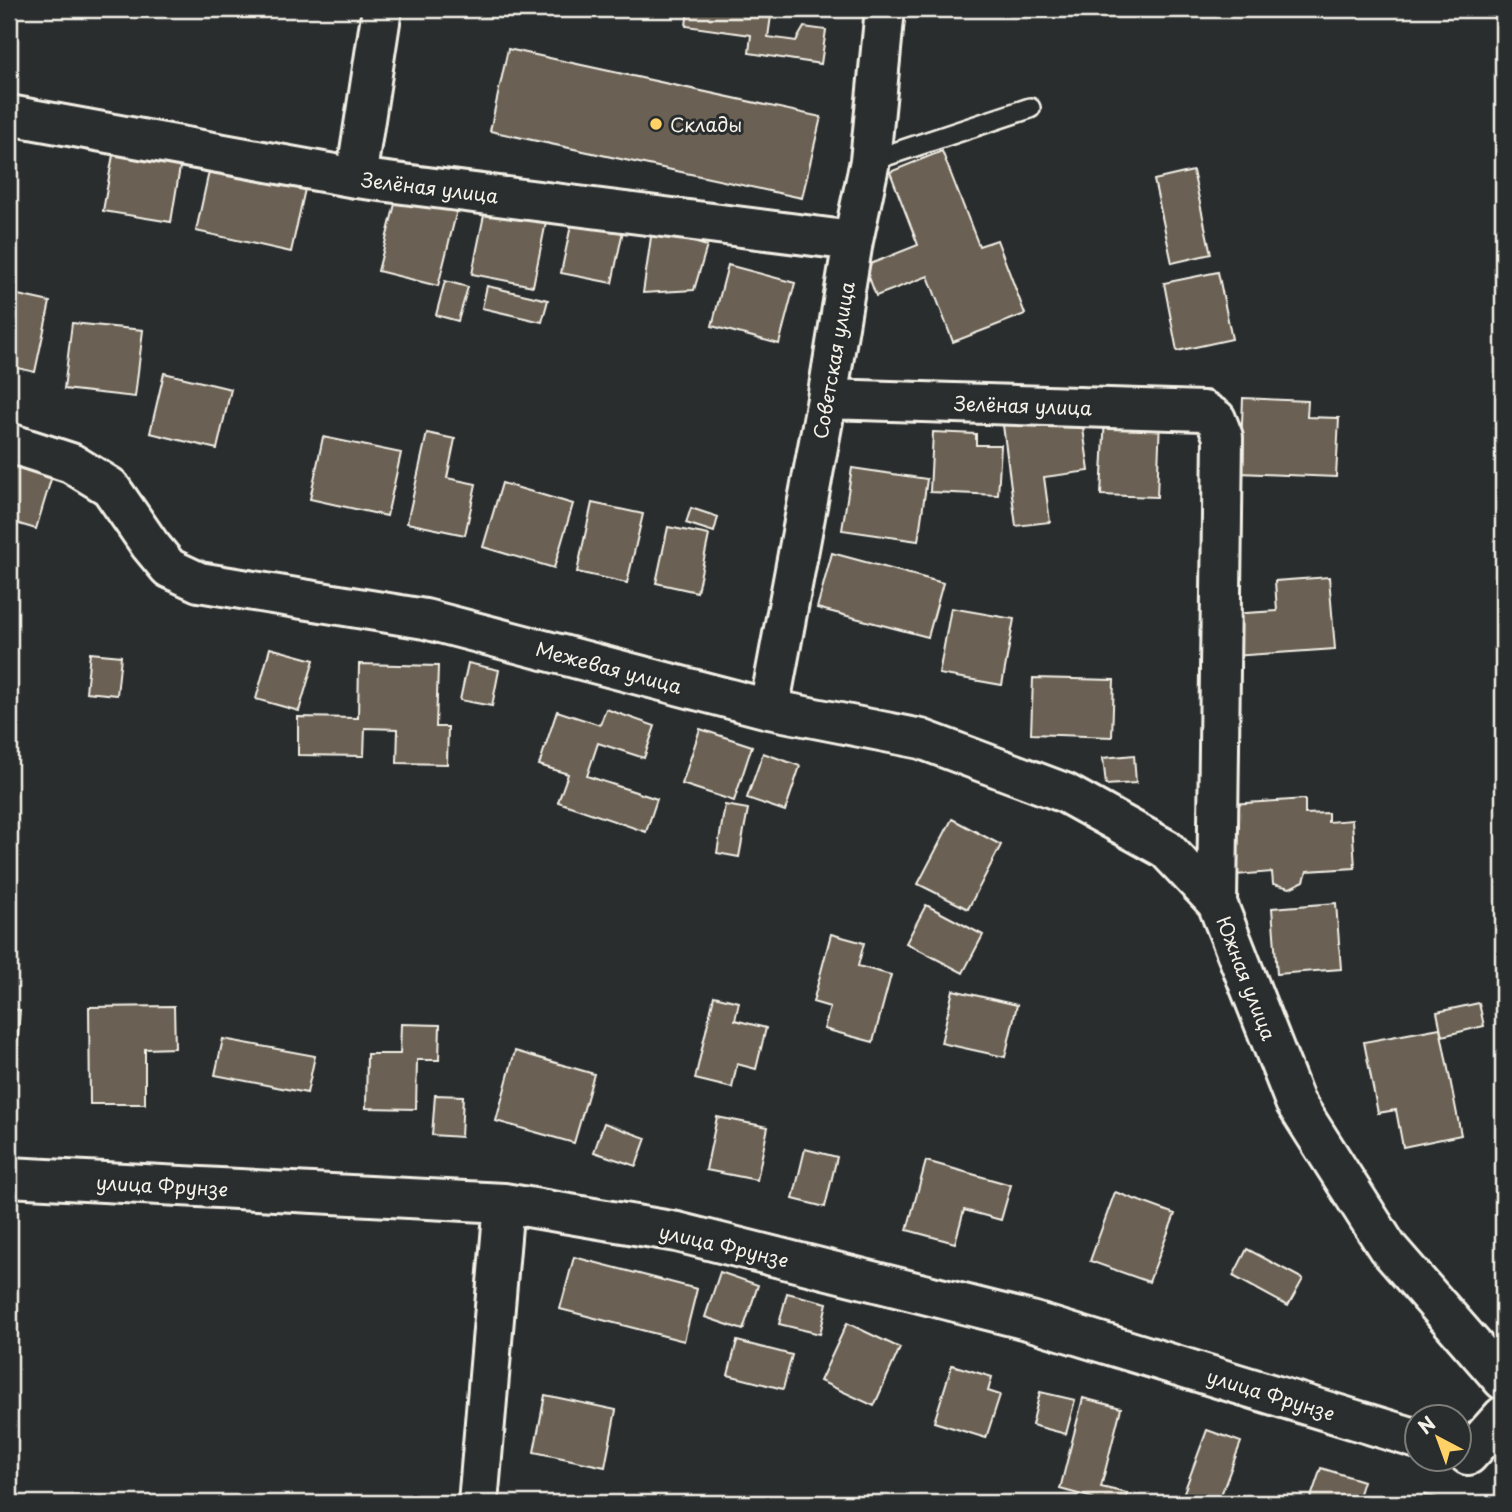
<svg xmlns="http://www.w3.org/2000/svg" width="1512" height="1512" font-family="'Playpen Sans',sans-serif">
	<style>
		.building { fill: #6a6052; stroke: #f4f1e8; stroke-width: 2 }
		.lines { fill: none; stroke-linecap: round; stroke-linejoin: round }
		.lane-casing { stroke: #f4f1e8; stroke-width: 24 }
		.street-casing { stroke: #f4f1e8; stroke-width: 44 }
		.lane { stroke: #2a2d2e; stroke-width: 19 }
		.street { stroke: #2a2d2e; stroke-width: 38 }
		.poi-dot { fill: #ffd166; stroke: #2a2d2e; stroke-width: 2.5 }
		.labels { text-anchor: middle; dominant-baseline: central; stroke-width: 6; stroke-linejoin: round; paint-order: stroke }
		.poi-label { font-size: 19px; fill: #f4f1e8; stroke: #2a2d2e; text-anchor: start }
		.street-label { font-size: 19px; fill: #f4f1e8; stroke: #2a2d2e }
	</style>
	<rect width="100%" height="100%" fill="#2a2d2e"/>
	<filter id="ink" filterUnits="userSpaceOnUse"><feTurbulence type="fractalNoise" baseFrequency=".0143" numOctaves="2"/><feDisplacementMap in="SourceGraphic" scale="14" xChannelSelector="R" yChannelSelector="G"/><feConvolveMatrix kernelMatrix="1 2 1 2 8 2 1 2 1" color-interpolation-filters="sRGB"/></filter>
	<g filter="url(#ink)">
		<!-- building -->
		<path class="building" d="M461,9H514L513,17L461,14Z
			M688,9H772L768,37L796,41L804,27L826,30L821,64L749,53L751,35L686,26Z
			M773,9H815L814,15Z
			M508,49L821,117L802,198L490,131Z
			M116,138L183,149L171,222L103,211Z
			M942,151L979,246L997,240L1025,314L953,342L928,276L876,296L865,266L918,245L890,172Z
			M210,167L305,189L291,252L196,231Z
			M1193,171L1211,254L1172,263L1154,180Z
			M397,196L457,210L438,286L378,271Z
			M486,205L547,217L533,286L472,274Z
			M574,211L625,221L612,283L561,273Z
			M652,230L707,246L694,290L643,293Z
			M728,265L795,283L779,344L712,326Z
			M1218,272L1232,339L1177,351L1164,283Z
			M445,281L468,287L458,321L436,315Z
			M487,286L548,300L542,322L482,308Z
			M9,293L50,302L35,372L9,366Z
			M72,323L143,330L135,397L64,389Z
			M164,373L231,389L217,449L150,433Z
			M1243,398L1308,401L1307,417L1339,418L1336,477L1240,473Z
			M1081,414L1089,471L1044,477L1050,522L1016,526L1003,425Z
			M1105,416L1160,418L1157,497L1101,495Z
			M933,432L976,434V445H1001L998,495L930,492Z
			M427,433L455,439L447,478L476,484L465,535L407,523Z
			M323,437L401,453L387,516L310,499Z
			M9,462L52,476L36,529L9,521Z
			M852,468L927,479L918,541L842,530Z
			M502,483L573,504L554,568L483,547Z
			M592,503L643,514L627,583L577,572Z
			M691,508L718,517L714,532L686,523Z
			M668,527L709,535L697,592L656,583Z
			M832,553L943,583L928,637L817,608Z
			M1329,577L1335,649L1233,656L1230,614L1277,611L1275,581Z
			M951,608L1014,619L1002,685L939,674Z
			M270,648L314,660L299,711L256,699Z
			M90,653L121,656L117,695L86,692Z
			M468,663L499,670L492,706L460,700Z
			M359,664L438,666L436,727H448L447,764L397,763L398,729L365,728L364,756L298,755V717L358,718Z
			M1033,678L1114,680L1112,737L1031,734Z
			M606,709L655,726L644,758L598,743L587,776L657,799L646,832L558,802L568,774L539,765L557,711L600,725Z
			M700,729L752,746L734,801L682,784Z
			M763,753L800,766L785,811L747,798Z
			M1134,755L1136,783L1106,785L1103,758Z
			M1305,799V814L1328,813V822L1352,820L1355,868L1307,871L1304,881L1290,888L1273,884L1272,872L1236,875L1231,804Z
			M725,805L748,809L739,857L717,853Z
			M952,819L1001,845L968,909L918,884Z
			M1336,903L1341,969L1277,974L1272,908Z
			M926,905L983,935L963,973L906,943Z
			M831,934L864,943L858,966L891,975L873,1042L824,1029L830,1007L813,1002Z
			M953,990L1017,1005L1005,1057L941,1043Z
			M714,996L739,1002L735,1020L766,1028L756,1069L737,1064L732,1088L695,1079Z
			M1479,1003L1484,1026L1442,1036L1437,1012Z
			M174,1006L175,1048L145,1049V1104H90L89,1007Z
			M9,1009L20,1010L13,1099H9Z
			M401,1024L440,1025L439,1060H417L416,1109L366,1108L367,1054H400Z
			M1440,1028L1461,1135L1403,1147L1396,1110L1378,1113L1364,1042Z
			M223,1039L315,1056L307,1093L215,1075Z
			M515,1051L594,1074L574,1143L496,1121Z
			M435,1095L463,1096L461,1137L432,1135Z
			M717,1117L768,1127L757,1180L706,1170Z
			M604,1123L646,1138L636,1166L594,1152Z
			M805,1149L837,1157L825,1207L793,1199Z
			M926,1161L1011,1185L1001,1220L964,1210L955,1243L907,1230Z
			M1115,1192L1175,1214L1149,1282L1090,1261Z
			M1247,1249L1303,1279L1288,1306L1233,1276Z
			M574,1257L697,1289L684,1341L560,1309Z
			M720,1272L758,1285L743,1330L705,1317Z
			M787,1293L827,1303L820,1334L779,1324Z
			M847,1323L900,1348L874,1406L820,1381Z
			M737,1341L792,1355L783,1389L728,1375Z
			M952,1365L992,1377L988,1391L1000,1395L986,1438L934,1422Z
			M1040,1392L1075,1400L1066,1434L1032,1425Z
			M545,1395L616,1410L605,1467L534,1452Z
			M1083,1398L1121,1408L1101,1487L1127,1493L1125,1503H1092L1093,1498L1060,1489Z
			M1207,1430L1241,1442L1218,1503H1180Z
			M1321,1468L1363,1481L1356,1503H1309Z
			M1425,1495L1456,1503H1423Z"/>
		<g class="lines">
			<!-- lane casing -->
			<g class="lane-casing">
				<path id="lane" d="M870,161L1030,108"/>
			</g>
			<!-- street casing -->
			<g class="street-casing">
				<path id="street" d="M9,115L356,178L853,241
					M356,178L382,9
					M827,399L1204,411L1216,419L1223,437L1217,903L1295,1102L1387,1247L1503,1380
					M9,443L71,463L110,487L150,545L169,568L199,582L425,619L769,709L921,739L1065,793L1166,849L1217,903
					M769,709L827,399L853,241L870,161L885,9
					M9,1177L504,1203L677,1232L1031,1321L1418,1439
					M1468,1455L1503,1416
					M478,1503L504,1203"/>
			</g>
			<!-- lane -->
			<use href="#lane" class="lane"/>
			<!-- street -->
			<use href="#street" class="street"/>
		</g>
	</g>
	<!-- markers -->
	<circle class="poi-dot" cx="656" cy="124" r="7"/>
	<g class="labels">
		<!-- poi labels -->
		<g class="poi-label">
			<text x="670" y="124">Склады</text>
		</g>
		<!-- street labels -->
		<g class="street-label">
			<text transform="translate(430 187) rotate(7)">Зелёная улица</text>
			<text transform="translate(833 360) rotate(-80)">Советская улица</text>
			<text transform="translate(1023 405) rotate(2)">Зелёная улица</text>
			<text transform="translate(609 667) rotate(15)">Межевая улица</text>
			<text transform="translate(1247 978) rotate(69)">Южная улица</text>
			<text transform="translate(162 1185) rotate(3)">улица Фрунзе</text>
			<text transform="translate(724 1245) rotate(13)">улица Фрунзе</text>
			<text transform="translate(1271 1394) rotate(17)">улица Фрунзе</text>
		</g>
	</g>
	<!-- margin -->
	<rect width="1512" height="1512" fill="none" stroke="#2a2d2e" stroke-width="35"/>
	<rect x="18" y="18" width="1477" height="1477" fill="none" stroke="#f4f1e8" stroke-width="2.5" filter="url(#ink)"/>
	<!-- north arrow -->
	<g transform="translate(1438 1438) rotate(319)"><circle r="33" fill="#2a2d2e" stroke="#7b7b78" stroke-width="2"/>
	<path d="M0-5L12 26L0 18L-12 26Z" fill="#ffd166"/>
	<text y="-10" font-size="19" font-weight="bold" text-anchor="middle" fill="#f4f1e8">N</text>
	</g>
</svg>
